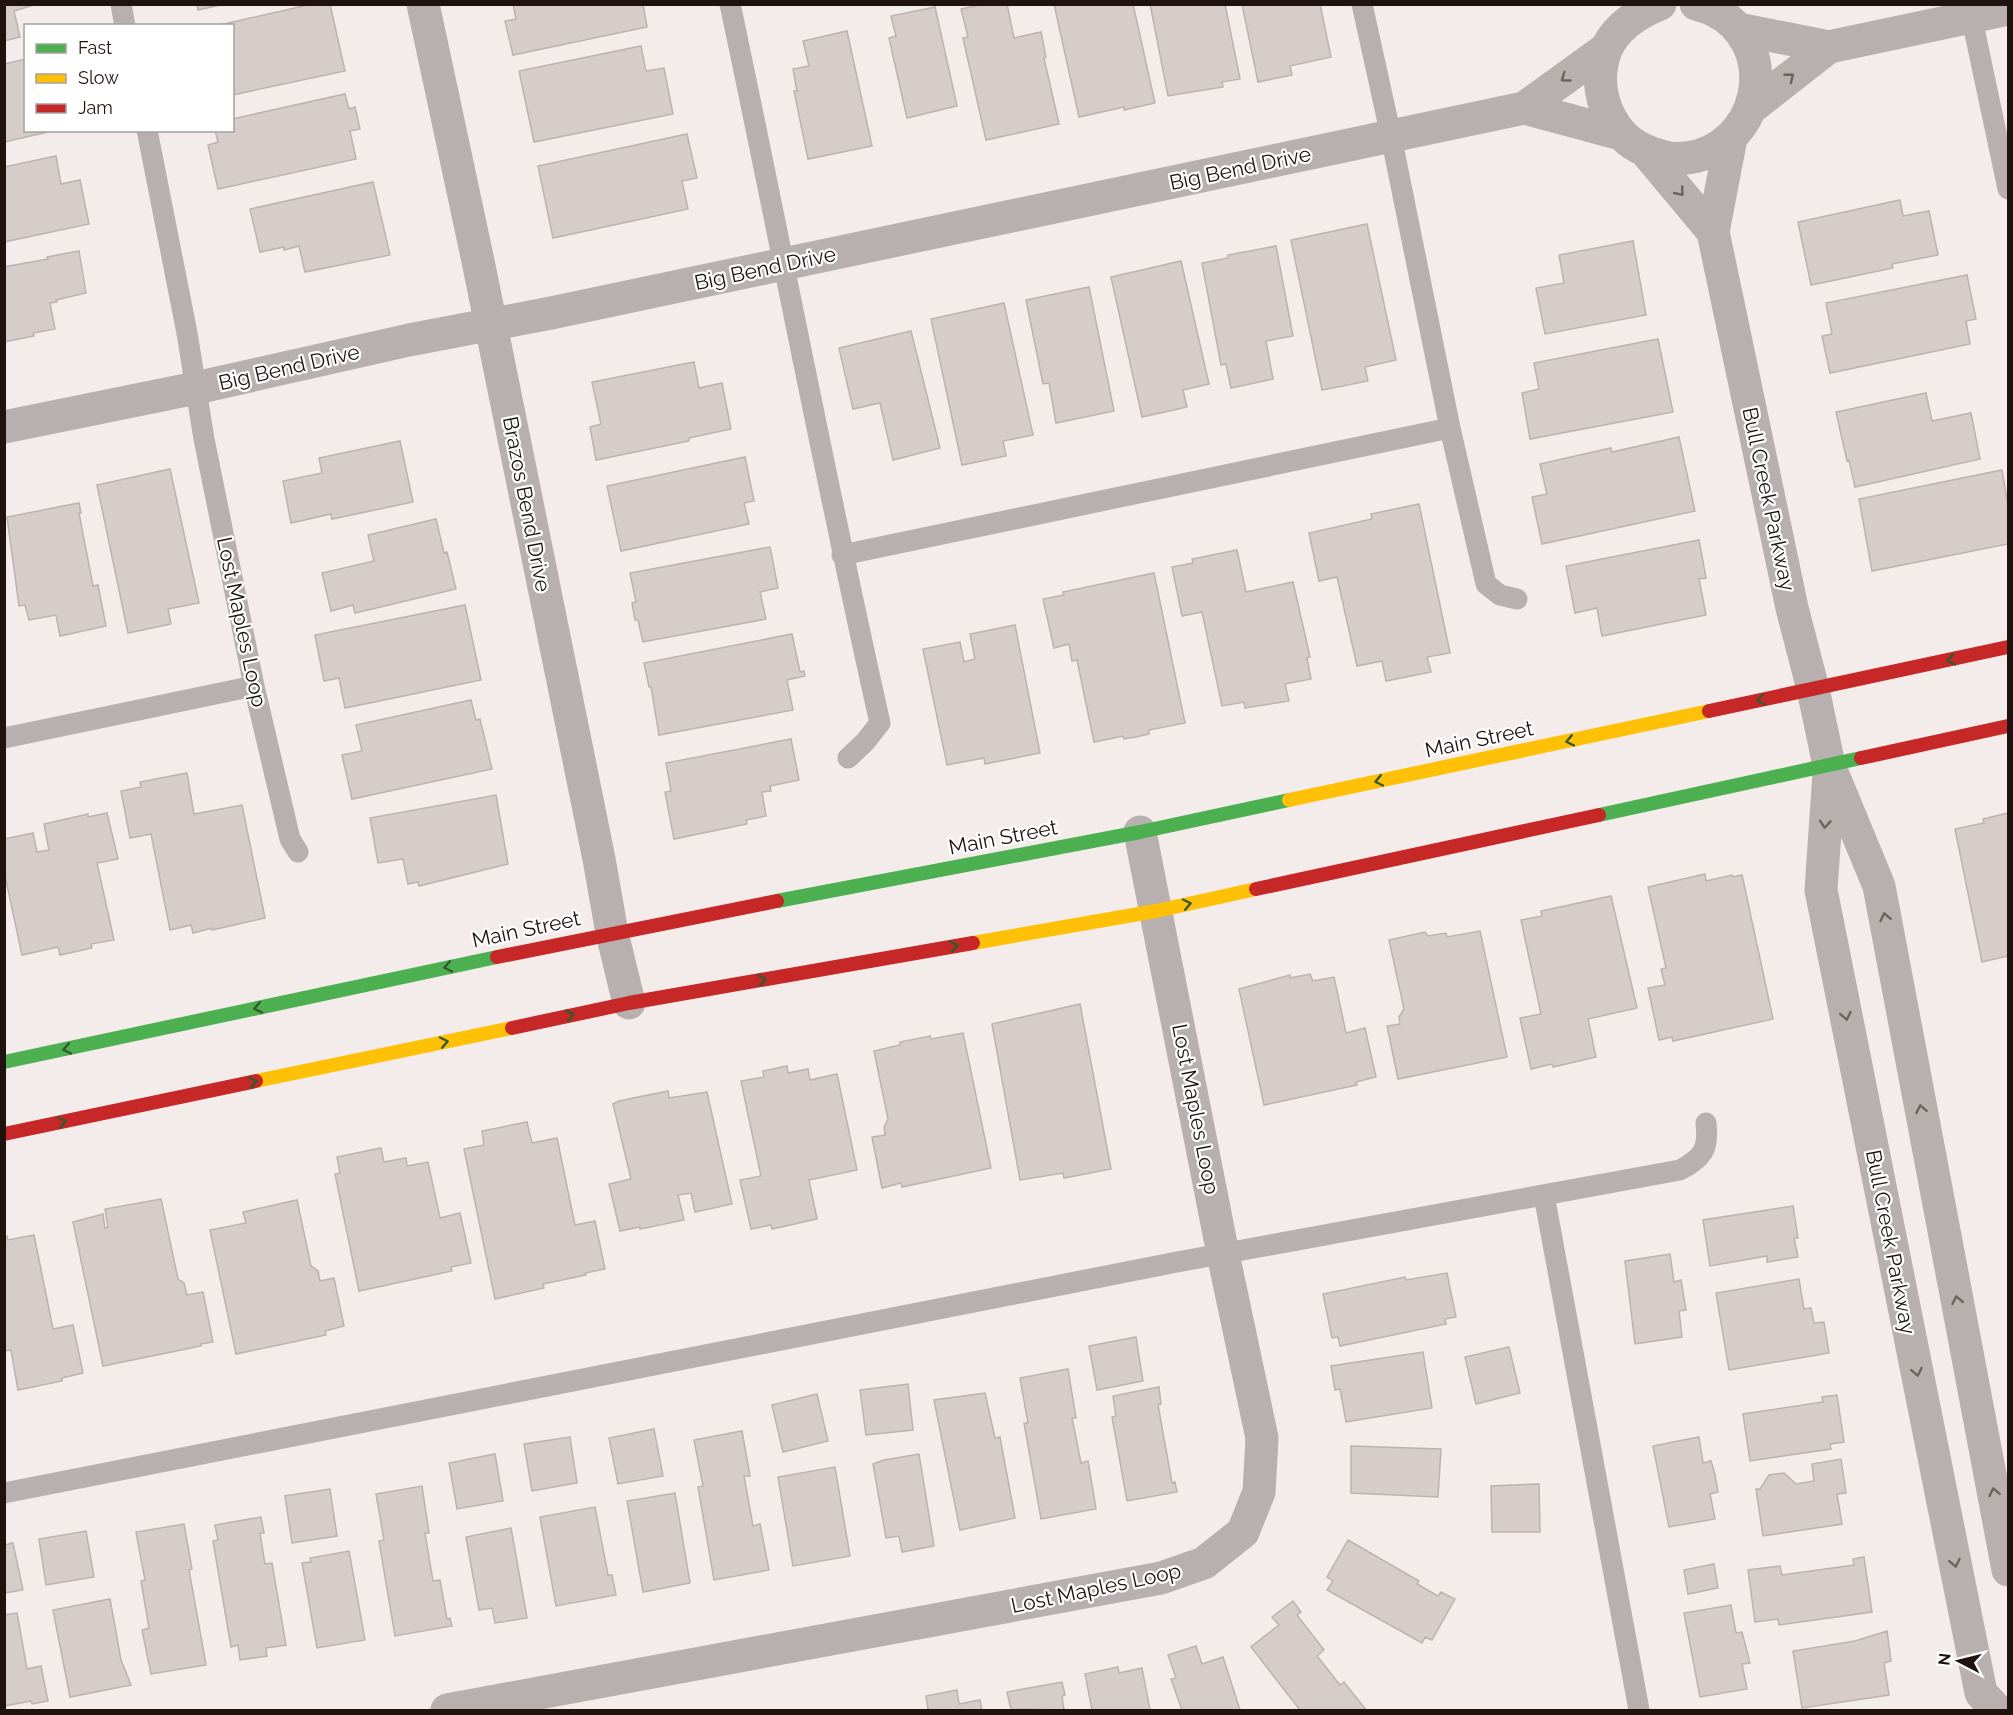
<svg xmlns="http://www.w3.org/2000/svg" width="2013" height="1715" font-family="Raleway,sans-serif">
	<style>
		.building { fill: #d6ccc9; stroke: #bcb2af; stroke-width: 1.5 }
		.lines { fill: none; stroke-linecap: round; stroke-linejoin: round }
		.lane { stroke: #b7b0ae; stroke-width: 21 }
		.street { stroke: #b7b0ae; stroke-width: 33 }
		.fast { stroke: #4caf50; stroke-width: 14 }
		.slow { stroke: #ffc107; stroke-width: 14 }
		.jam { stroke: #c62828; stroke-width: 14 }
		.oneway { stroke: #6c625e }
		.oneway2 { stroke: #34592c }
		.labels { text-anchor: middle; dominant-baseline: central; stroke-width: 4.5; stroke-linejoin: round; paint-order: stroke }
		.street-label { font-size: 21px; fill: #20130f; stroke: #fff }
	</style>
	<rect width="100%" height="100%" fill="#f4ecea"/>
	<!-- building -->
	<path class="building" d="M4,4H37L14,11L20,37L4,41Z
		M197,4H225L198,10Z
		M312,4H330L345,71L232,95V26H215Z
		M513,4H643L647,27L513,55L505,21L516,19Z
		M984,4H1007L1014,38L1041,32L1046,57L1044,58L1059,124L986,140L963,38L968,37L961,9Z
		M1054,4H1133L1155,103L1124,110V107L1079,117Z
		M1150,4H1225L1240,79L1222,82L1223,87L1168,96Z
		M1242,4H1320L1331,57L1290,66L1292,75L1258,82Z
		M935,7L957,106L907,118L889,38L896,36L891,16Z
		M847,31L872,146L808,159L794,91H797L793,69L809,66L803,41Z
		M641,46L646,71L664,68L673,114L534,142L519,71Z
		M26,59V130H57L4,142V64Z
		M345,94L349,109L355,107L360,129L350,131L356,159L218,189L208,145L218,142L215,130H232V119Z
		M687,134L697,178L682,181L688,209L553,238L538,166Z
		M56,156L61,184L80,180L89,224L4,242V167Z
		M373,182L390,255L305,272L299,246L284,250V247L260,252L250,209Z
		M1900,200L1903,216L1929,211L1938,255L1892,264L1893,268L1811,285L1798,222Z
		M1367,224L1396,360L1365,367L1368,381L1322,390L1291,240Z
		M1633,241L1646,315L1545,334L1536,288L1564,283L1559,255Z
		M1276,246L1293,336L1266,341L1273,379L1231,388L1226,364L1221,365L1202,263L1228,258V255Z
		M79,251L86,293L56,300L57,302L50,303L55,329L33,333L34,336L4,342V267L48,259L47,257Z
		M1181,261L1209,384L1183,390L1187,407L1142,417L1111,277Z
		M1967,275L1976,319L1966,321L1970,344L1830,373L1822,336L1832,334L1826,303Z
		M1089,287L1114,411L1056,423L1049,383L1043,384L1026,300Z
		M1004,303L1033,435L1003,441L1006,456L962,465L931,319Z
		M911,331L940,448L893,460L880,403L853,409L839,348Z
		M1658,339L1673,412L1530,439L1522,393L1539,389L1534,363Z
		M694,362L699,388L722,383L731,429L689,438V441L596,460L590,427L601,424L592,382Z
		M1926,393L1932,421L1971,413L1980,459L1855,487L1849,460L1847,461L1836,412Z
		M1679,437L1695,511L1542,544L1532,497L1547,494L1540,464L1611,448L1612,452Z
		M400,441L413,502L332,519L331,514L291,523L283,481L322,473L319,458Z
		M745,457L754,501L744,503L749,524L621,551L607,486Z
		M170,469L199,603L168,609L171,624L128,633L97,485Z
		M2002,470L2008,505V544L1872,571L1859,499Z
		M79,503L81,513H79L93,586L98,585L106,626L60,636L56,615L29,620L25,605L19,606L7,517Z
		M1419,504L1450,653L1427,657L1431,672L1386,681L1382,661L1357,666L1337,577L1319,581L1309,533L1372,519L1371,514Z
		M436,519L444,553L447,552L456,589L355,613L353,605L331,611L322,573L374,561L368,535Z
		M1699,540L1706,578L1699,579L1706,615L1602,636L1597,608L1575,613L1566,566Z
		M770,547L778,588L760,592L766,619L643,642L638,620H635L632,603L636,602L630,573Z
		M1237,550L1246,592L1293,582L1310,657L1307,658L1311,679L1285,684L1289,701L1245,708L1244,702L1222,706L1202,612L1182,616L1172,567L1193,563L1192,559Z
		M1154,573L1185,723L1149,730V734L1136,737L1124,739L1123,736L1094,742L1077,660L1072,661L1069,644L1054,648L1043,599L1064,595L1063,592Z
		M465,605L481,680L345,708L339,678L324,681L315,635Z
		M1015,625L1040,753L985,764L984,758L947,765L923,649L960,642L964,662L975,659L970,634Z
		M792,634L800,672L804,671L805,676L787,680L793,710L659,735L651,687H649L644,663Z
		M471,700L476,720L480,719L492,769L352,799L342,755L362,751L356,725Z
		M791,739L799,780L770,786L771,791L762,792L766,816L746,820L747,824L674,839L665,792L671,791L666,763Z
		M187,773L194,814L242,805L265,918L212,930V928L193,933L191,925L170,930L151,834L130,838L121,791L141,787L140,782Z
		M496,795L508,864L419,886L418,882L408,884L403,859L378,863L370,818Z
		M107,813L118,859L97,863L114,940L91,944L92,948L60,955L58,947L22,955L4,871V839L33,833L37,852L49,850L44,824L88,814V817Z
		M2008,813V956L1982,962L1955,829L1984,823L1983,819Z
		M1705,874L1706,881L1732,875L1733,877L1742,875L1773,1019L1673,1041L1672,1037L1659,1040L1648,988L1665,985L1661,969L1666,968L1648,887Z
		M1611,896L1637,1008L1588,1019L1596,1057L1553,1067L1552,1064L1531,1069L1520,1018L1541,1014L1521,920L1542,916L1541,911Z
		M1480,931L1507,1057L1398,1079L1387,1026L1400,1024L1399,1017L1404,1009L1389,940L1425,932L1428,936L1446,933L1447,937Z
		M1310,974L1313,981L1334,977L1346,1033L1365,1028L1376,1077L1356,1082L1357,1085L1264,1105L1239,989L1290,975V978Z
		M1080,1004L1111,1169L1064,1178L1063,1173L1020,1180L992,1024Z
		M963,1033L991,1168L902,1187L901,1183L882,1188L872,1137L885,1135L884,1127L888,1119L874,1051L900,1045V1042L930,1036L931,1039Z
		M787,1066L788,1073L808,1069L810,1080L837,1074L857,1170L809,1180L817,1219L772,1229L771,1225L751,1229L740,1180L761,1176L741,1081L764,1077L763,1071Z
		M668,1091L669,1098L707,1092L732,1204L695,1212L691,1193L678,1195L684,1220L640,1229V1227L620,1231L609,1184L631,1179L613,1104L619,1101Z
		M527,1122L532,1143L557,1138L575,1225L595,1221L605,1269L585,1273L586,1275L543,1284L544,1288L495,1299L464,1149L484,1145L482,1131Z
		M381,1148L384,1162L406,1158L407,1166L428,1162L440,1218L460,1213L471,1263L451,1267L452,1271L359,1291L335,1174L340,1173L337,1157Z
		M161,1199L178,1279L184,1283L187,1295L203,1292L213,1342L201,1344V1346L103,1366L73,1222L103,1214L105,1228L108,1227L105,1209Z
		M297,1200L311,1266L318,1271L320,1281L334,1278L344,1326L325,1331L326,1335L236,1354L210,1230L246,1223L243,1212Z
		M1793,1206L1798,1238H1794L1798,1257L1767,1262V1256L1710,1266L1703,1220Z
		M34,1235L53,1329L73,1325L83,1373L62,1378V1381L18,1390L11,1350L4,1351V1237L7,1236L8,1240Z
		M1670,1254L1674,1282L1681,1280L1686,1310L1679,1311L1682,1337L1635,1344L1625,1261Z
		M1447,1273L1456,1317L1445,1319L1446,1324L1340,1346L1338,1337L1332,1338L1323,1294L1405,1277L1406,1280Z
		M1799,1279L1804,1309L1811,1308L1814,1323L1824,1322L1829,1353L1729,1370L1716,1293Z
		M1136,1337L1143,1381L1097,1390L1089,1346Z
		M1509,1347L1520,1393L1476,1404L1465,1357Z
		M1423,1352L1432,1408L1346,1422L1340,1389L1335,1390L1331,1366Z
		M1068,1369L1076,1418H1072L1081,1463L1088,1461L1096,1509L1041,1519L1024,1423H1028L1020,1378Z
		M908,1384L913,1430L866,1435L860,1390Z
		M1159,1387L1161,1404L1158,1405L1172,1483L1175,1482L1177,1492L1127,1501L1112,1417L1116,1416L1113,1396Z
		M985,1393L995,1438L1000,1437L1015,1518L960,1530L934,1400Z
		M817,1394L828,1441L783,1452L772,1405Z
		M1837,1395L1844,1442L1830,1444L1831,1449L1750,1461L1743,1414L1823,1402L1822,1397Z
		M654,1429L663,1476L618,1484L609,1438Z
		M742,1431L750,1476H744L753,1526L760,1524L769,1570L714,1580L698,1487L703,1486L694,1440Z
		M570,1437L577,1483L532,1491L524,1444Z
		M1699,1437L1703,1463L1711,1461L1715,1475L1718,1492L1710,1494L1715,1519L1669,1527L1653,1446Z
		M1351,1446L1441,1449L1438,1497L1351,1493Z
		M495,1454L503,1501L457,1509L449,1463Z
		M919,1454L934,1546L902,1552L899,1536L886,1538L873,1464L884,1460Z
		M1841,1459L1846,1493L1837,1494L1842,1524L1763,1536L1756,1489H1760L1769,1475L1784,1473L1796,1484L1814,1481L1812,1464Z
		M835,1467L850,1556L793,1566L778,1477Z
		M1539,1484L1540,1532H1492L1491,1486Z
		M422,1486L429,1533H425L433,1581L440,1580L447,1619L450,1618L452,1626L395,1636L379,1541L384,1540L376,1494Z
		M330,1489L337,1536L292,1543L285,1496Z
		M675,1493L690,1583L643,1592L627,1501Z
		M595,1507L608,1575H612L616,1595L556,1606L540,1517Z
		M261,1517L264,1533H260L265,1564L272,1563L286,1645L266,1648L267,1656L240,1660L238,1645L231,1647L213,1541L218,1540L215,1525Z
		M184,1524L192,1569L189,1570L206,1665L151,1674L142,1630L149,1628L141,1581L145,1580L136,1532Z
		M511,1528L527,1618L495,1623L492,1608L479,1610L466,1537Z
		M86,1531L94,1577L46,1585L39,1539Z
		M1348,1540L1419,1581L1417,1584L1438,1596L1441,1592L1455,1599L1432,1640L1425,1637L1422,1643L1327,1590L1333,1581L1327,1577Z
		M13,1543L23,1590L4,1593V1545Z
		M349,1551L365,1640L317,1648L302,1563L311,1562L310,1558Z
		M1864,1557L1872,1612L1779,1625L1778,1619L1755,1622L1748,1570L1780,1566L1782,1575L1854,1565L1853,1559Z
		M1714,1564L1718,1588L1688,1594L1684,1570Z
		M110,1599L121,1660L131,1685L70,1697L53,1610Z
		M1293,1601L1301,1612L1297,1615L1324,1650L1317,1656L1340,1685L1344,1682L1366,1710H1300L1251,1647L1279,1625L1272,1617Z
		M1731,1605L1736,1633L1742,1632L1750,1663L1742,1664L1747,1689L1700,1697L1684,1613Z
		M17,1613L27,1669L41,1666L48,1701L32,1704L31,1701L4,1706V1615Z
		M1887,1631L1891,1661L1884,1663L1889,1695L1802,1708L1793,1651L1855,1641Z
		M1196,1646L1202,1664L1223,1657L1240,1710H1182L1171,1679L1176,1678L1168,1655Z
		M1118,1667L1119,1673L1142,1668L1150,1710H1092L1085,1674Z
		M1062,1682L1065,1695L1062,1696L1064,1710L1011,1709L1007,1692Z
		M957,1690L959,1704L980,1700L982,1710H925L928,1709L926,1696Z"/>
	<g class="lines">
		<!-- lane -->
		<path class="lane" d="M121,4L125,26
			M730,4C781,244 826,484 880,723L865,742L848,758
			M1362,4L1391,136L1450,428L1486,584L1500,595L1517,599
			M1969,5L2008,189
			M147,130L187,333L204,439L254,686L290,839L298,852
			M842,555L1450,428
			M4,738L254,686
			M1544,1195L1639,1710
			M4,1493L1177,1262L1680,1170C1703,1158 1709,1149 1706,1123"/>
		<!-- street -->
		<path class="street" d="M423,4L478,261L599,859L612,933L629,1003
			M1660,4C1638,13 1616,26 1606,50C1596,76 1600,104 1616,127C1627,143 1642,151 1661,156C1674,160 1688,159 1701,155C1766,133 1777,41 1713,10C1708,7 1701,6 1696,4
			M1738,29L1829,47L2008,9
			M1524,108L1621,134
			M1751,108L1829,47
			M1731,138L1713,232L1792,608L1813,689L1829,765L1879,886L2008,1570
			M1647,153L1713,232
			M4,427L196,388L409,340L551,313L1524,108L1607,48
			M1829,773L1821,890L1981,1693L1997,1710
			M447,1710L1161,1578L1204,1563L1243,1532L1259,1492L1262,1438L1223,1254L1140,832"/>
		<!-- fast -->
		<path class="fast" d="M1599,815L1861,758
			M777,901L1140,832L1289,800
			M4,1062L497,957"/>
		<!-- slow -->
		<path class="slow" d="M1289,800L1709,711
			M973,943L1156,911L1256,889
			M256,1081L512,1028"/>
		<!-- jam -->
		<path class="jam" d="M1709,711L2008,647
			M1861,758L2008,726
			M1256,889L1599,815
			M497,957L777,901
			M512,1028L629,1003L973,943
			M4,1134L256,1081"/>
	</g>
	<!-- one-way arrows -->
	<defs><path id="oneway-chevron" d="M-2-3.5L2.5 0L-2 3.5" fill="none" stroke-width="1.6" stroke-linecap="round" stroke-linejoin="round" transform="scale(1.5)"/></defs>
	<g class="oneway">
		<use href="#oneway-chevron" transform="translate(1790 77) rotate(-38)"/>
		<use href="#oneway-chevron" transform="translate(1565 78) rotate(144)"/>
		<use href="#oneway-chevron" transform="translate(1680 192) rotate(51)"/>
		<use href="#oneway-chevron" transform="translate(1825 824) rotate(94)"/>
		<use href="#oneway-chevron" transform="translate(1885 917) rotate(-101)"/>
		<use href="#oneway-chevron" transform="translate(1846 1016) rotate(79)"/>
		<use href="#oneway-chevron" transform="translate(1921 1109) rotate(-101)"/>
		<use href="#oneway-chevron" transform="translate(1957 1300) rotate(-101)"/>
		<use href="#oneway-chevron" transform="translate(1917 1372) rotate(79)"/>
		<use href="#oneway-chevron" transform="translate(1994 1492) rotate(-101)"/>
		<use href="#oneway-chevron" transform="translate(1955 1563) rotate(79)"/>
	</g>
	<g class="oneway2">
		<use href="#oneway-chevron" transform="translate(1951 660) rotate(168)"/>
		<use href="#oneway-chevron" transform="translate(1761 700) rotate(168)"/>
		<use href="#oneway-chevron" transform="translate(1570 741) rotate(168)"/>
		<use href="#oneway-chevron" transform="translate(1379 781) rotate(168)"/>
		<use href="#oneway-chevron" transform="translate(1187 904) rotate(-12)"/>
		<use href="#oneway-chevron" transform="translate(954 946) rotate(-10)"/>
		<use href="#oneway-chevron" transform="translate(448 967) rotate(168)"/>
		<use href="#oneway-chevron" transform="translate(762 980) rotate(-10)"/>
		<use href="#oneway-chevron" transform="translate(258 1008) rotate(168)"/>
		<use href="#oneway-chevron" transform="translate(570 1015) rotate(-12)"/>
		<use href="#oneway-chevron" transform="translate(444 1042) rotate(-12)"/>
		<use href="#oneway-chevron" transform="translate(67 1049) rotate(168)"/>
		<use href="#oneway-chevron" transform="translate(253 1082) rotate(-12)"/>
		<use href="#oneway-chevron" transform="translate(62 1122) rotate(-12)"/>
	</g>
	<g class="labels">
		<!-- street labels -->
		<g class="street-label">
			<text transform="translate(1240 168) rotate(-12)">Big Bend Drive</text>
			<text transform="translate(765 268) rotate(-12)">Big Bend Drive</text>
			<text transform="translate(289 367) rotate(-13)">Big Bend Drive</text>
			<text transform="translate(1769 499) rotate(78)">Bull Creek Parkway</text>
			<text transform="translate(527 504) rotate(79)">Brazos Bend Drive</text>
			<text transform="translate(242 622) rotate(78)">Lost Maples Loop</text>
			<text transform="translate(1479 739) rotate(-12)">Main Street</text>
			<text transform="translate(1003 837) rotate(-11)">Main Street</text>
			<text transform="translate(526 929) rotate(-12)">Main Street</text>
			<text transform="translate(1196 1109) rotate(79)">Lost Maples Loop</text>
			<text transform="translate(1891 1242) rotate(79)">Bull Creek Parkway</text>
			<text transform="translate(1096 1588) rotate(-12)">Lost Maples Loop</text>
		</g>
	</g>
	<!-- border -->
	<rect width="2013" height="1715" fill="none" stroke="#20130f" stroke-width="12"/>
	<!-- legend -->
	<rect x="24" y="24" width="210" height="108" fill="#ffffff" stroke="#a6a19f" stroke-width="1.5"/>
	<rect x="36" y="44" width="30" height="9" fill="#4caf50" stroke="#a6a19f" stroke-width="1.5"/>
	<text x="78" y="54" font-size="18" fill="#20130f">Fast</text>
	<rect x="36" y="74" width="30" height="9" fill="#ffc107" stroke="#a6a19f" stroke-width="1.5"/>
	<text x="78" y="84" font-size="18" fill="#20130f">Slow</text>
	<rect x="36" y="104" width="30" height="9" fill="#c62828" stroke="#a6a19f" stroke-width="1.5"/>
	<text x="78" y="114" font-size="18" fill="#20130f">Jam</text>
	<!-- north arrow -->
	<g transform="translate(1959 1661) rotate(277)" stroke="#ffffff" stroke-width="4.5" paint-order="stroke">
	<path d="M0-4.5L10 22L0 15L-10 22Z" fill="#20130f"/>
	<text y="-9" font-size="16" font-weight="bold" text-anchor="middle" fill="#20130f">N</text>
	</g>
</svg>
